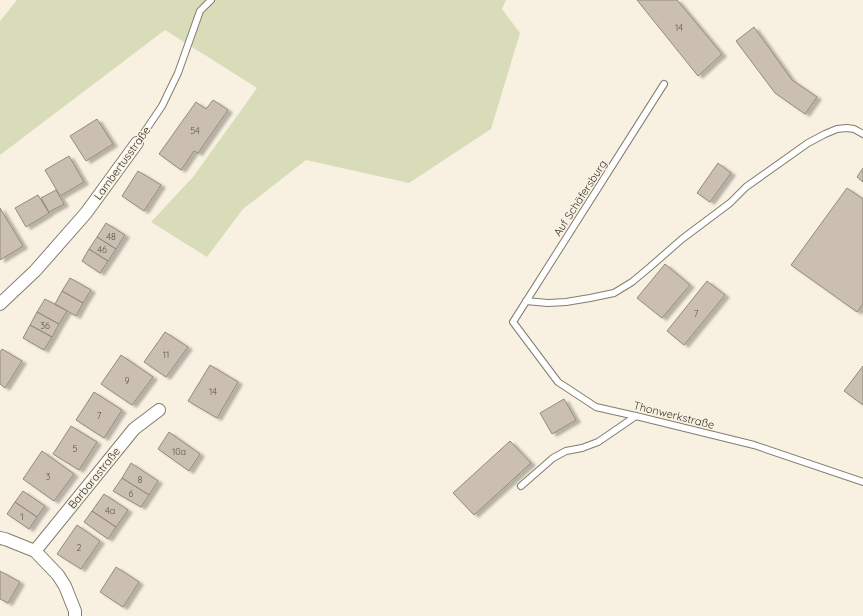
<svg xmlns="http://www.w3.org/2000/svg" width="863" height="616" font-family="Quicksand,sans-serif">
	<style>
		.green { fill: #d8dcb9 }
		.building { fill: #cabfb1; stroke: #948a7d; filter: url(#shadow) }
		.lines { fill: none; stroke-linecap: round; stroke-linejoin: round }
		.lane-casing { stroke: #827d6e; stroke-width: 8 }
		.street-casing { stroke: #827d6e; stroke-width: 14 }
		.lane { stroke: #fff; stroke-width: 6 }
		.street { stroke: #fff; stroke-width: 12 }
		.labels { text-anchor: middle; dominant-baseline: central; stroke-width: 3; stroke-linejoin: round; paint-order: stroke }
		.number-label { font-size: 9px; fill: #5a564e }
		.street-label { font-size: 11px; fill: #35332d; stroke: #f8f1e1 }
	</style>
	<defs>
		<filter id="shadow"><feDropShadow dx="4.5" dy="2.5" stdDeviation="1" flood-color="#0004"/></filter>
	</defs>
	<rect width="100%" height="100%" fill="#f8f1e1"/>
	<!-- green -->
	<path class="green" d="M17,0H506L502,9L520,33L491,129L409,183L306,160L243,209L207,257L151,222L193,177L257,88L165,30L0,155V21Z"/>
	<!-- building -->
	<path class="building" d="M637,0H677L722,54L698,76Z
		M754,27L792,80L817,97L805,114L775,93L736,41Z
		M213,100L228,110L198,153L194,151L181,170L159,154L196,102L206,109Z
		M97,119L113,144L86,161L70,136Z
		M69,156L84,182L60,196L45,170Z
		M718,163L731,173L710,202L697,193Z
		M863,168V182L857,177Z
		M138,171L161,185L144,211L122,196Z
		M847,188L863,199V304L857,312L791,265Z
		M56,190L64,204L49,212L41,198Z
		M38,195L49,213L26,227L15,208Z
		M0,208L23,246L0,260Z
		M106,223L125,235L116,249L97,237Z
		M97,237L116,249L108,261L89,249Z
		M89,249L108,261L100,273L82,261Z
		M665,264L690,285L662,318L637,298Z
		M70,278L91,290L83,303L62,291Z
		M707,281L725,295L684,345L667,331Z
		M62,291L83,303L76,316L55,304Z
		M45,299L67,311L59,324L37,312Z
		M37,312L59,324L52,337L30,325Z
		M30,325L52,337L44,350L23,338Z
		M165,332L188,347L166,377L144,362Z
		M2,349L22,361L5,388L0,384V352Z
		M121,355L153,377L132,405L101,384Z
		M210,365L238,382L217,418L188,401Z
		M863,366V405L844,391Z
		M94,392L122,410L104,438L76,420Z
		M564,399L576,420L552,434L540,413Z
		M71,426L97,442L79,470L53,454Z
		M169,432L200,454L189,471L158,449Z
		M510,441L531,463L474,515L453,493Z
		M42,451L74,474L54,501L23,479Z
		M131,463L158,481L149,495L122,478Z
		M122,478L149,495L141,507L113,491Z
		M23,491L45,506L37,517L15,502Z
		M104,494L128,510L116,527L92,511Z
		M15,502L37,517L29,529L7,514Z
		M92,511L116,527L108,539L84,522Z
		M77,525L100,541L81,569L57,554Z
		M116,567L139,582L123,607L100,592Z
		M0,571L20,582L8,603L0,599Z"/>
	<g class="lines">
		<!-- lane casing -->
		<g class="lane-casing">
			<path id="lane" d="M664,84L513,322L558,382L596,407L640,417L754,445L863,482
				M137,143L162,106L178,73L200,11L211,0
				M526,301L548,303L566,302L590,298L614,293L632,282L650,267L682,239L730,203L746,187L808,143L825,134L837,129L847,128L854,129L863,134
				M521,486L553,458L566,451L582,448L598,442L636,416"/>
		</g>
		<!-- street casing -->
		<g class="street-casing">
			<path id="street" d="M0,304L35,271L86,213L137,143
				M0,538L5,539L35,551L58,575L65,586L75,611V616
				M35,551L134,429L159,410"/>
		</g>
		<!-- lane -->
		<use href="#lane" class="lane"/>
		<!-- street -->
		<use href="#street" class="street"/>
	</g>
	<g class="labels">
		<!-- number labels -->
		<g class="number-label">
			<text x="679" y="27">14</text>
			<text x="195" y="130">54</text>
			<text x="111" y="236">48</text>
			<text x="102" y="249">46</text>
			<text x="696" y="313">7</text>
			<text x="45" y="325">36</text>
			<text x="166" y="354">11</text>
			<text x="127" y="380">9</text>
			<text x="213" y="391">14</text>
			<text x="99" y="415">7</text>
			<text x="75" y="448">5</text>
			<text x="179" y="451">10a</text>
			<text x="48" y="476">3</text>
			<text x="140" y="479">8</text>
			<text x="131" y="493">6</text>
			<text x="110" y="510">4a</text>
			<text x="22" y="516">1</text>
			<text x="79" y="547">2</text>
		</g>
		<!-- street labels -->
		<g class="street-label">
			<text transform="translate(122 163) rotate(-54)">Lambertusstraße</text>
			<text transform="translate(580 198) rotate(-57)">Auf Schäfersburg</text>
			<text transform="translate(674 415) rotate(14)">Thonwerkstraße</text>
			<text transform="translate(94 478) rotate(-51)">Barbarastraße</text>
		</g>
	</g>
</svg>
